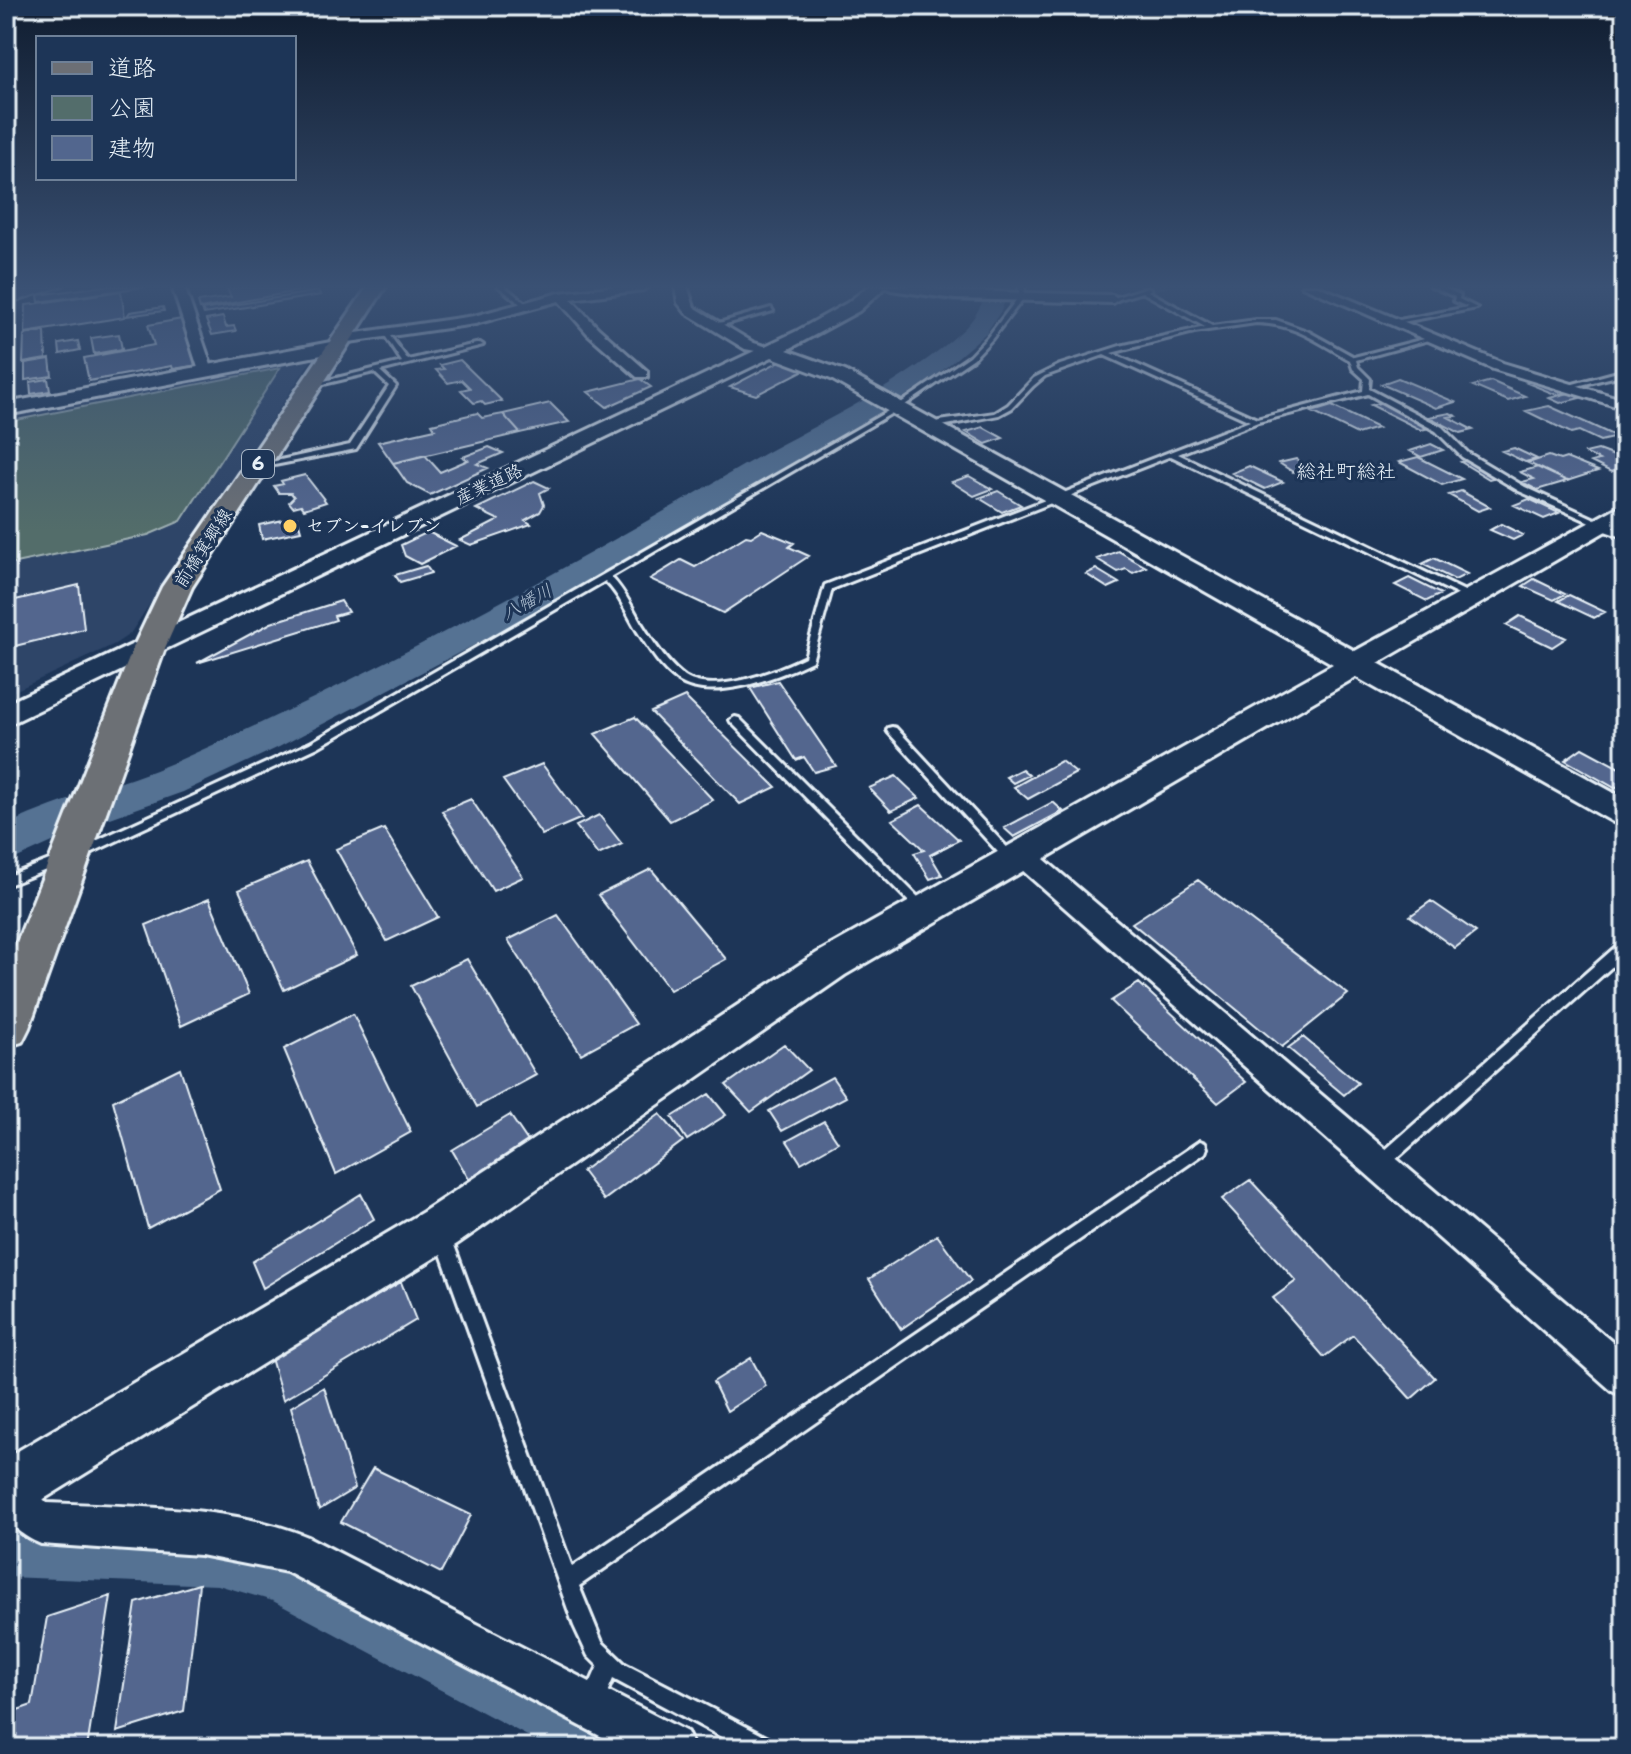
<svg xmlns="http://www.w3.org/2000/svg" width="1631" height="1754" font-family="'Shantell Sans','Klee One',sans-serif">
	<style>
		.built { fill: #2d4468 }
		.green { fill: #536d6b; stroke: #9eafb2; stroke-width: 2 }
		.lines { fill: none; stroke-linecap: round; stroke-linejoin: round }
		.canal { fill: #557293; fill-rule: evenodd }
		.river { fill: #557293; fill-rule: evenodd }
		.building { fill: #52668e; stroke: #e8f1f8; stroke-width: 2 }
		.lane-casing { stroke: #e8f1f8; stroke-width: 6 }
		.street-casing { stroke: #e8f1f8; stroke-width: 6 }
		.secondary-casing { stroke: #e8f1f8; stroke-width: 6 }
		.primary-casing { stroke: #e8f1f8; stroke-width: 6 }
		.lane { fill: #1d3557; fill-rule: evenodd }
		.street { fill: #1d3557; fill-rule: evenodd }
		.secondary { fill: #1d3557; fill-rule: evenodd }
		.primary { fill: #6c6f75; fill-rule: evenodd }
		.poi-dot { fill: #ffd166; stroke: #1d3557; stroke-width: 3 }
		.labels { text-anchor: middle; dominant-baseline: central; stroke-width: 6; stroke-linejoin: round; paint-order: stroke }
		.shield { fill: #1d3557; stroke: #abb9c8; stroke-width: 2 }
		.shield-label { font-size: 18px; font-weight: bold; fill: #e8f1f8 }
		.far-street-label { font-size: 18px; fill: #e8f1f8; stroke: #1d3557 }
		.far-poi-label { font-size: 18px; font-weight: bold; fill: #e8f1f8; stroke: #1d3557; text-anchor: start }
		.far-water-label { font-size: 18px; font-style: italic; fill: #adbed0; stroke: #1d3557 }
		.far-quarter-label { font-size: 20px; fill: #e8f1f8; stroke: #1d3557 }
	</style>
	<rect width="100%" height="100%" fill="#1d3557"/>
	<filter id="ink" filterUnits="userSpaceOnUse"><feTurbulence type="fractalNoise" baseFrequency=".0125" numOctaves="2"/><feDisplacementMap in="SourceGraphic" scale="16" xChannelSelector="R" yChannelSelector="G"/><feConvolveMatrix kernelMatrix="1 2 1 2 8 2 1 2 1" color-interpolation-filters="sRGB"/></filter>
	<g filter="url(#ink)">
		<!-- built -->
		<path class="built" d="M302,357L312,359L130,634L115,644L6,695V413Z"/>
		<!-- green -->
		<path class="green" d="M280,368L181,521L148,535L6,565V422Z"/>
		<g class="lines">
			<!-- canal -->
			<path class="canal" d="M1150,286H1170L1110,306L1056,304L1049,300L1056,296L1109,298Z
				M901,287L953,295H1006L1013,299L1006,303H953L896,294L894,291Z
				M6,1531L192,1536L218,1539L297,1564L619,1730L626,1748H550L273,1601L218,1585L6,1577Z"/>
			<!-- river -->
			<path class="river" d="M989,286H1011L1001,311L986,333L937,375L884,410L636,555L495,634L279,747L183,792L88,826L6,863V825L10,823C64,798 121,785 175,762C371,676 559,573 744,465C819,422 902,387 965,328C977,316 983,301 989,286Z"/>
		</g>
		<!-- building -->
		<path class="building" d="M28,286H66L13,303L6,301V293Z
			M103,286H150L39,302L38,295Z
			M249,286H325L200,309L198,302L231,297L227,289Z
			M121,291L125,317L25,333L26,305Z
			M318,291L321,295L204,314L202,310Z
			M163,307L164,311L127,316L130,312Z
			M223,317L226,327L234,326L236,331L212,335L206,320Z
			M182,319L199,365L173,369L172,366L89,381L84,358L154,345L148,325Z
			M45,331L46,359L23,363L24,335Z
			M119,334L122,349L94,354L91,338Z
			M78,341L80,350L60,354L59,344Z
			M50,359L52,376L25,380V363Z
			M460,360L502,401L485,405L481,401L474,403L461,390L470,388L462,380L448,383L436,370L444,369L440,365Z
			M780,361L806,369L756,395L730,387Z
			M1398,378L1455,402L1436,408L1381,384Z
			M48,379L50,391L31,394L30,382Z
			M640,379L651,387L607,407L588,392Z
			M1538,380L1567,392L1557,395L1527,383Z
			M1491,381L1525,396L1508,401L1473,386Z
			M1569,393L1580,398L1560,403L1549,398Z
			M1384,402L1434,427L1421,430L1371,405Z
			M550,403L569,422L520,433L503,414Z
			M1332,406L1378,428L1357,434L1312,412Z
			M1549,406L1589,424L1617,437L1600,441L1579,431L1571,433L1526,411Z
			M477,413L482,418L503,414L520,433L393,463L378,442L435,429L432,424Z
			M1450,413L1456,416L1448,417L1473,430L1460,433L1429,417Z
			M983,427L1003,438L986,444L966,432Z
			M1431,444L1443,450L1421,457L1410,451Z
			M489,447L503,453L477,464L488,468L430,495L407,483L393,463L425,455L440,472L468,460L463,457Z
			M1514,448L1537,459L1525,462L1502,451Z
			M1598,450L1625,460V473L1617,469L1611,472L1591,462L1599,460L1585,453Z
			M1549,456L1560,460L1566,458L1598,471L1567,481L1528,463Z
			M1418,457L1462,479L1442,485L1399,462Z
			M1296,459L1309,468L1293,472L1279,463Z
			M1471,460L1500,476L1489,479L1461,462Z
			M1249,466L1283,482L1265,489L1232,473Z
			M1538,467L1567,481L1537,490L1522,482L1534,479L1520,472Z
			M305,475L326,502L304,509L301,505L293,507L289,502L294,497L291,493H279L274,486L283,484L281,481Z
			M969,476L992,489L974,496L952,482Z
			M534,481L549,488L540,493L544,505L540,512L525,520L531,524L471,545L460,540L499,520L476,509Z
			M998,491L1021,505L1002,512L979,498Z
			M1461,491L1490,507L1478,511L1449,495Z
			M1529,499L1559,513L1544,519L1514,505Z
			M297,517L301,531L262,539L259,525Z
			M1501,524L1523,535L1513,540L1490,530Z
			M762,530L794,543L789,547L809,556L723,613L650,579L681,560L695,567L746,536L751,537Z
			M428,532L456,546L420,564L405,556L401,545Z
			M1118,551L1146,567L1133,573L1126,569L1118,572L1097,559Z
			M1434,558L1467,574L1455,580L1422,564Z
			M426,566L431,573L400,582L395,575Z
			M1096,569L1119,583L1108,588L1086,574Z
			M1409,578L1441,594L1427,601L1395,585Z
			M1534,579L1565,594L1554,600L1523,586Z
			M79,585L84,629L11,647V601Z
			M1569,595L1605,612L1594,618L1558,601Z
			M341,601L348,612L334,616L336,620L197,663L271,623Z
			M1520,616L1566,638L1552,647L1506,625Z
			M778,681L836,766L814,772L804,757L796,760L750,688Z
			M685,697L776,787L740,804L651,712Z
			M635,717L713,800L670,821L595,734Z
			M1582,748L1625,771V781L1615,788L1565,760Z
			M1061,761L1076,773L1028,799L1014,787Z
			M542,764L582,818L542,835L503,780Z
			M1022,769L1029,775L1013,783L1006,777Z
			M896,776L919,798L891,811L869,788Z
			M471,799L523,877L493,891L442,811Z
			M1053,802L1063,811L1014,837L1004,828Z
			M921,805L959,840L930,855L942,875L930,879L914,853L924,850L892,820Z
			M599,815L622,844L598,855L576,826Z
			M384,829L438,917L387,941L336,849Z
			M307,861L357,955L284,990L239,890Z
			M651,869L726,959L670,990L598,895Z
			M1198,880L1348,994L1282,1047L1132,923Z
			M209,899L249,994L181,1026L146,925Z
			M1431,901L1476,932L1455,948L1410,916Z
			M558,915L636,1024L581,1054L508,940Z
			M467,959L536,1075L477,1107L411,986Z
			M1139,983L1246,1082L1218,1103L1111,1001Z
			M353,1014L411,1132L336,1174L284,1049Z
			M1303,1037L1358,1083L1344,1095L1288,1048Z
			M784,1044L809,1070L751,1112L726,1085Z
			M180,1068L220,1189L148,1228L113,1101Z
			M832,1077L846,1097L782,1131L769,1111Z
			M709,1094L726,1115L687,1140L672,1117Z
			M660,1114L683,1141L604,1200L582,1171Z
			M510,1115L529,1143L470,1181L452,1150Z
			M824,1121L838,1142L801,1163L787,1141Z
			M1250,1180L1435,1378L1411,1399L1353,1335L1324,1357L1273,1298L1296,1281L1222,1199Z
			M361,1194L374,1219L263,1288L252,1262Z
			M937,1235L971,1281L901,1329L869,1279Z
			M401,1282L416,1320L283,1400L271,1358Z
			M751,1358L766,1386L727,1411L713,1382Z
			M324,1387L355,1488L319,1510L291,1407Z
			M373,1468L471,1515L441,1573L341,1522Z
			M199,1584L184,1711L117,1732L136,1603Z
			M111,1596L87,1748H6V1714L32,1705L47,1617Z"/>
		<g class="lines">
			<!-- lane casing -->
			<g class="lane-casing">
				<path id="lane" d="M16,286H24L6,293V289Z
					M498,286H504L529,306L524,307Z
					M1019,286H1025L1024,297L1019,296Z
					M1431,286H1439L1460,295L1459,299L1477,308L1392,324L1394,321L1468,307L1454,301L1455,297Z
					M1148,287L1151,289L1148,291L1212,326L1256,320H1276L1307,331L1354,357L1432,337V339L1356,360L1358,367L1370,379L1369,389L1442,427L1468,453L1525,487L1606,524L1599,526L1519,491L1462,457L1436,431L1368,394L1258,422L1178,454L1475,596V600H1469L1171,456L832,589L812,661C779,677 710,704 677,680C661,669 649,649 638,632C627,615 620,595 605,581L318,747L84,856H76L74,853L76,850L310,743L895,407L970,356L987,338L1017,299L1022,300L991,340L974,358L899,409L611,577C626,592 634,612 645,629C655,645 669,666 685,677C715,696 776,671 805,657L825,585L1250,421L1104,355L1045,376L1033,386L1012,408L999,415L931,428L927,426L939,421L995,413L1008,405L1034,378L1060,365L1120,346L1205,327L1142,292L1113,301L1110,299ZM1256,323C1296,324 1316,341 1350,360L1353,369L1364,379L1363,391L1257,419L1111,353L1194,332Z
					M771,308L773,311L715,327L712,325Z
					M387,332L408,360L480,343L483,345L380,371L396,386L356,449L254,469V465H257L350,445L389,386L374,372L311,387L308,385L402,362L384,334Z
					M1625,370V374L1565,389L1562,387Z
					M735,717L739,718L928,907L930,910L928,913H920L731,722L730,720Z
					M892,727L896,728L1016,857L1018,860L1016,863H1008L888,732L887,730L888,728Z
					M62,855L66,856L68,859L66,862L6,886V877Z
					M1625,942V955L1386,1168L1381,1170L1376,1168L1373,1163L1376,1158L1620,943Z
					M1200,1141L1205,1143L1207,1148L1205,1153L579,1586L602,1642L625,1664L772,1740L775,1748H742L613,1679L600,1709L593,1713L586,1709L582,1702L598,1666L588,1656L574,1626L435,1237L437,1231L443,1229L449,1231L451,1237L572,1567Z"/>
			</g>
			<!-- street casing -->
			<g class="street-casing">
				<path id="street" d="M172,286H184L213,371L211,374L199,371Z
					M616,286H649L643,290L571,299L598,328L647,371V377H637L588,334L559,301L475,324L342,343L335,339L342,335L474,316L559,293Z
					M675,286H687L694,307L754,343L778,350L771,354L745,349L686,313L678,303Z
					M885,286H916L955,291L1113,295L1119,299L1113,303L955,299L891,290Z
					M1302,286H1318L1503,363L1625,400V409L1493,369Z
					M1602,519L1625,527V538L1596,528L1593,524Z
					M1022,846L1031,848L1625,1353V1397L1612,1391L1013,862L1009,855L1013,848Z
					M17,1465L31,1471L39,1495L47,1503C129,1507 231,1505 308,1537L687,1732L694,1748H623L287,1572L200,1555L41,1544C0,1526 6,1510 6,1469Z"/>
			</g>
			<!-- secondary casing -->
			<g class="secondary-casing">
				<path id="secondary" d="M869,286H887L859,311L787,350L845,371L1355,651L1625,503V520L1378,663L1625,799V826L1613,822L1356,677L845,975L457,1244L26,1510L6,1518V1458L423,1212L817,953L1333,664L831,379L772,357L6,726V704L795,332L847,303Z
					M336,341L343,343L345,347L343,351L6,415V403Z"/>
			</g>
			<!-- primary casing -->
			<g class="primary-casing">
				<path id="primary" d="M368,286H386L192,587L165,648L29,1028L22,1042L6,1047V970L133,648L162,587Z"/>
			</g>
			<!-- lane -->
			<use href="#lane" class="lane"/>
			<!-- street -->
			<use href="#street" class="street"/>
			<!-- secondary -->
			<use href="#secondary" class="secondary"/>
			<!-- primary -->
			<use href="#primary" class="primary"/>
		</g>
	</g>
	<!-- sky -->
	<linearGradient id="sky" x2="0" y2="1"><stop stop-color="#101d30"/><stop offset="0.54" stop-color="#3a5174"/><stop offset="1" stop-color="#3a5174" stop-opacity="0"/></linearGradient>
	<rect width="1631" height="531" fill="url(#sky)"/>
	<!-- markers -->
	<circle class="poi-dot" cx="290" cy="526" r="8"/>
	<g class="labels">
		<!-- shield labels -->
		<rect class="shield" x="242" y="450" width="32" height="28" rx="6"/>
		<g class="shield-label">
			<text x="258" y="464">6</text>
		</g>
		<!-- far-street labels -->
		<g class="far-street-label">
			<text transform="translate(489 484) rotate(-25)">産業道路</text>
			<text transform="translate(203 548) rotate(-57)">前橋箕郷線</text>
		</g>
		<!-- far-poi labels -->
		<g class="far-poi-label">
			<text x="306" y="526">セブン-イレブン</text>
		</g>
		<!-- far-water labels -->
		<g class="far-water-label">
			<text transform="translate(527 602) rotate(-29)">八幡川</text>
		</g>
		<!-- far-quarter labels -->
		<g class="far-quarter-label">
			<text x="1346" y="471">総社町総社</text>
		</g>
	</g>
	<!-- margin -->
	<rect width="1631" height="1754" fill="none" stroke="#1d3557" stroke-width="32"/>
	<rect x="16" y="16" width="1599" height="1722" fill="none" stroke="#e8f1f8" stroke-width="3" filter="url(#ink)"/>
	<!-- legend -->
	<rect x="36" y="36" width="260" height="144" fill="#1d3557" stroke="#6e8097" stroke-width="2"/>
	<rect x="52" y="62" width="40" height="12" fill="#6c6f75" stroke="#6e8097" stroke-width="2"/>
	<text x="108" y="76" font-size="24" fill="#e8f1f8">道路</text>
	<rect x="52" y="96" width="40" height="24" fill="#536d6b" stroke="#6e8097" stroke-width="2"/>
	<text x="108" y="116" font-size="24" fill="#e8f1f8">公園</text>
	<rect x="52" y="136" width="40" height="24" fill="#52668e" stroke="#6e8097" stroke-width="2"/>
	<text x="108" y="156" font-size="24" fill="#e8f1f8">建物</text>
</svg>
